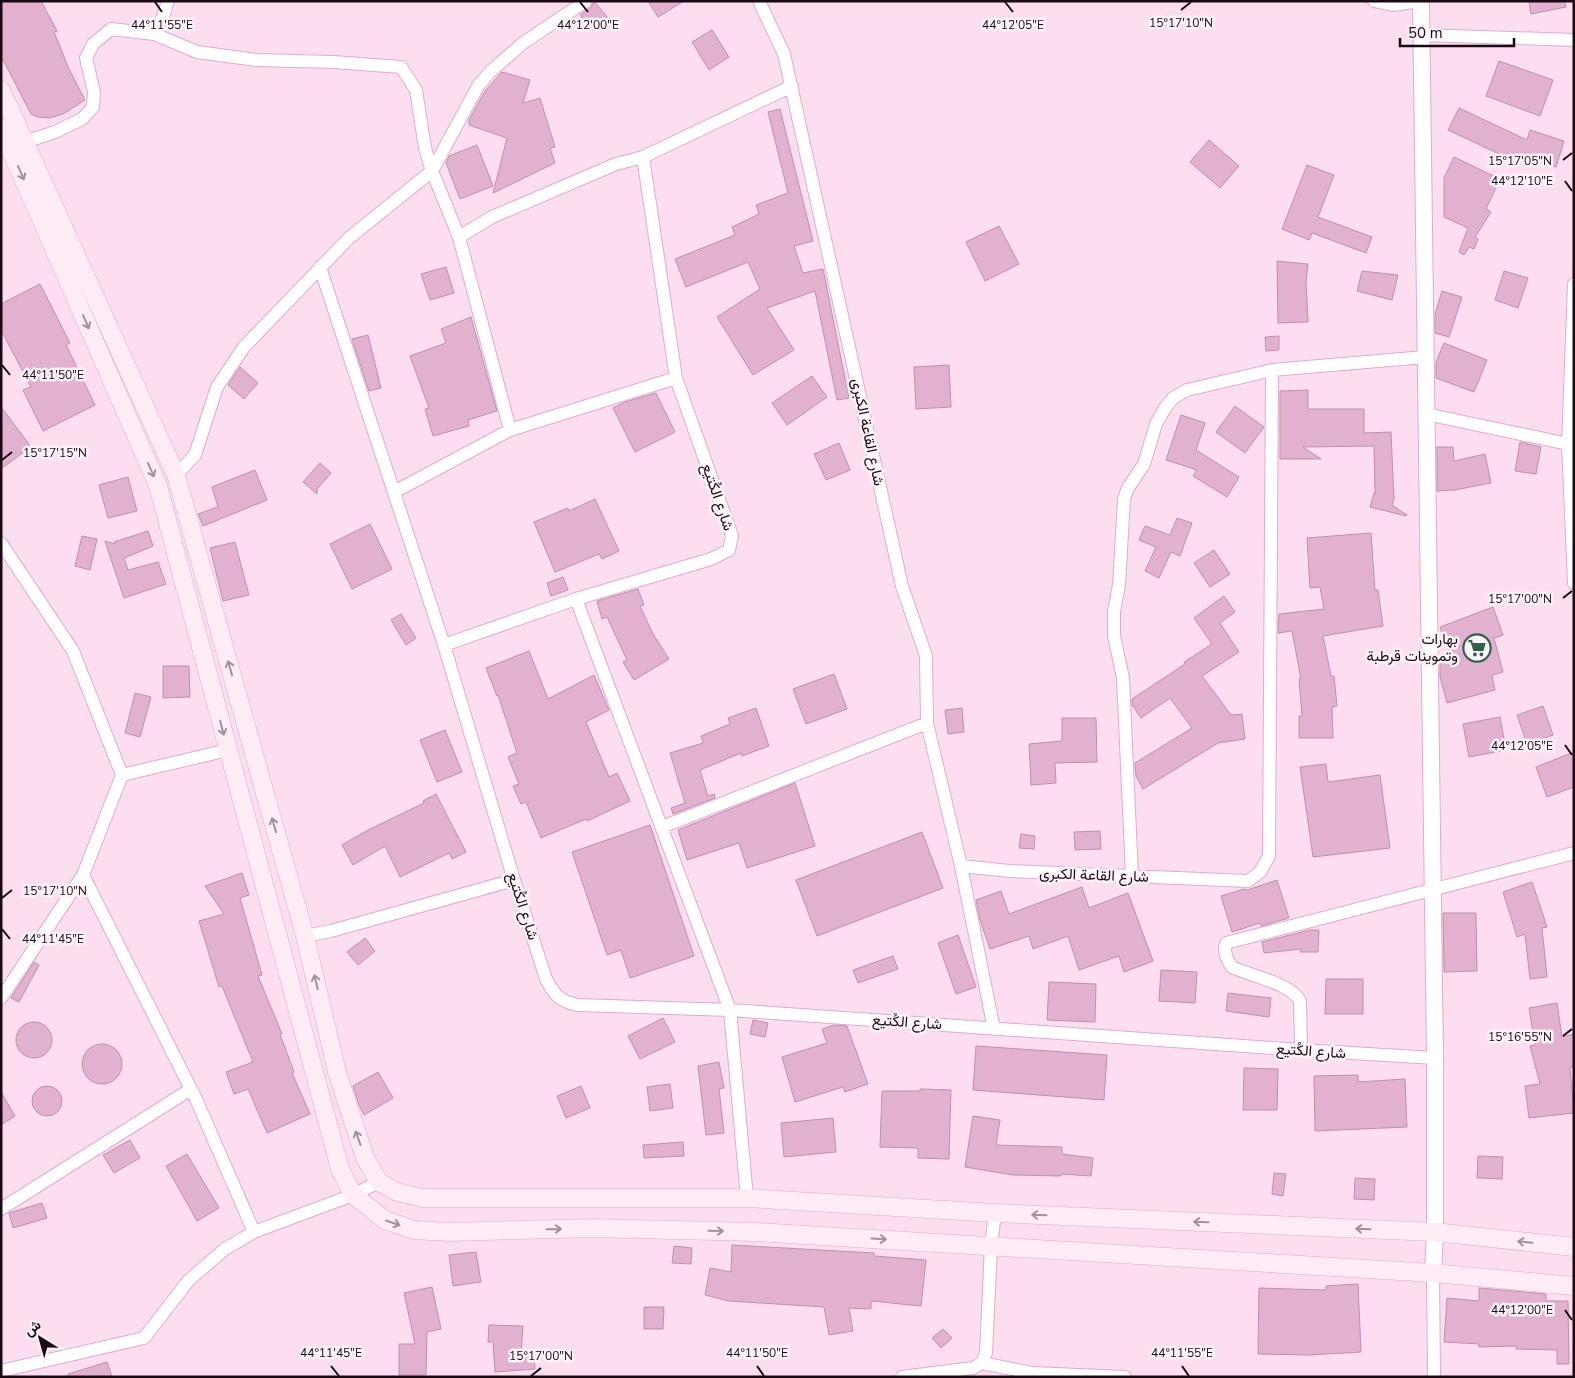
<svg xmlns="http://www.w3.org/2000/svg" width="1575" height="1378" font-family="'Nunito Sans',Vazirmatn,sans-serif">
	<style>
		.building { fill: #e2b1cf; stroke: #bf90ad }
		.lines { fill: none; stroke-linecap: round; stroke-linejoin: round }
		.minor-casing { stroke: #ddadcb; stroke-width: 14 }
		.tertiary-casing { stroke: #ddadcb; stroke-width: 18 }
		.secondary-casing { stroke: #ddadcb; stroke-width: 19 }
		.minor { stroke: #fff; stroke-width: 12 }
		.tertiary { stroke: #fff; stroke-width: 16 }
		.secondary { stroke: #fdebf6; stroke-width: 18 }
		.oneway { stroke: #a2919c }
		.ticks { fill: none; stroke: #1a0a15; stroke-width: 2 }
		.labels { text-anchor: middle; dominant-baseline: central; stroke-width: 5; stroke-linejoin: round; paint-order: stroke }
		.street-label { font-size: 15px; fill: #1a0a15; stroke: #fcf2f8 }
		.poi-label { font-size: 15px; fill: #1a0a15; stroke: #fcf2f8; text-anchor: end }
		.ticks-label { font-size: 12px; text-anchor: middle; fill: #1a0a15; stroke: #fcf2f8; stroke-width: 5; stroke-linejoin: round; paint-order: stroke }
	</style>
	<rect width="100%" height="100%" fill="#fcdef0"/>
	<!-- building -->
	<path class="building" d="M1,1H41L57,31L54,32L69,69L85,100L63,114L49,118L38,117L31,114L1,56Z
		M594,1L608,18L592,30L580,15L591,7Z
		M648,1H684L658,17Z
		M1529,1H1565L1566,7L1531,14Z
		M712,30L729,57L709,70L692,42Z
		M1499,61L1553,80L1540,116L1486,96Z
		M502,72L530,80L523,103L540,98L555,147L550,148L555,163L493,193L507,138L469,125V120L485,91Z
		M1459,108L1527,140L1530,130L1564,141L1556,167L1513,153L1510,159L1448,130Z
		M780,109L813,241L794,246L803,273L823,269L849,398L837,400L815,291L767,308L794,350L753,375L717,317L760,289L748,262L686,287L675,259L735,235L732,227L759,214L756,205L788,193L768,112Z
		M1209,140L1239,166L1220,188L1190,162Z
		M477,145L493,186L460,199L446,163L449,156Z
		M1454,157L1500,179L1486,209L1491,212L1475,237L1478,239L1474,249L1469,247L1464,255L1459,252L1468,228L1444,217V178Z
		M1307,165L1334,175L1318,217L1372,237L1366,253L1312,233L1309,240L1282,229Z
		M999,226L1019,264L985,281L966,242Z
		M1277,261L1308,264L1306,281L1308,322L1278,323Z
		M446,267L454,293L430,300L421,274Z
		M1362,271L1398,275L1392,300L1357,291Z
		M1504,271L1528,278L1518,308L1495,300Z
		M40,284L70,343L66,345L95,405L43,431L23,390L31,387L1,330V304Z
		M1442,291L1462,297L1449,337L1435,333V314Z
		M471,317L497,411L468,420L469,426L433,436L425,409L429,408L410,356L446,343L441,329Z
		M368,335L381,388L369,391L352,339Z
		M1279,336V350L1266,351L1265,337Z
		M1444,343L1487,360L1474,392L1436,378V362Z
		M949,365L951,407L916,409L914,367Z
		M240,367L258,383L244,399L228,385Z
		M812,376L827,397L787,425L772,403Z
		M1308,390V409H1364V433L1391,432L1394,499L1392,505L1407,515L1406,516L1370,507L1374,493L1375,494L1374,446L1303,447L1321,459H1280V391Z
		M656,393L675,432L635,452L613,408L625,402Z
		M1235,406L1264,427L1245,453L1216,432Z
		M1,407L29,444V448L1,469Z
		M1181,415L1205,423L1196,450L1239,477L1227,497L1193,476L1197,470L1166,460Z
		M1520,442L1541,447L1536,474L1515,471Z
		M839,443L850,470L826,480L814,454Z
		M1437,447H1453L1454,461L1485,454L1491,483L1455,490L1437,491Z
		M320,463L331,473L317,489V494L303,482Z
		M255,470L267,500L203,526L198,514L218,507L212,487Z
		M128,477L137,511L108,518L99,485Z
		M595,499L619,551L602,559L599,554L555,572L534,522L568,508L569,511Z
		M1177,518L1192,523L1180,556L1171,552L1159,578L1145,571L1156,547L1139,540L1145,526L1170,535Z
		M370,524L392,569L352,589L330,544Z
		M148,531L153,546L124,558L128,570L158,562L166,584L124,598L105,541L115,544L114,542Z
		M1371,533L1375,590H1378L1383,626L1323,636L1331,676H1334L1337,706L1332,707L1333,738H1299V716H1302L1299,679H1301L1292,631L1278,633L1279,614L1324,609L1320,587L1310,588L1307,538Z
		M82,536L97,539L90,570L75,566Z
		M235,542L249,595L223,601L210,548Z
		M1214,550L1230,574L1210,587L1194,563Z
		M563,577L568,590L551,596L547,583Z
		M638,589L644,605L640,606L653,634L669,659L634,680L623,662L627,660L607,617L602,619L597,601Z
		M1224,596L1235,612L1220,623L1239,652L1202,676L1231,715L1242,714L1245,739L1218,743L1143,789L1136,776L1135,763L1192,728L1170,698L1141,718L1132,705V699L1185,664L1184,662L1212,644L1194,618Z
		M1493,607L1503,635L1494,638L1503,672L1492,675L1495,690L1447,703L1440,677V663L1452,660L1440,627Z
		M401,614L416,638L406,645L391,620Z
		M529,651L548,699L594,675L609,710L586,722L609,777L617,773L630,801L587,821L586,819L541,838L526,802L521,804L513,786L519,784L508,757L517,753L498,695L497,696L486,668Z
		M163,666H189L190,697L163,698Z
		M834,674L847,709L806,724L793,689Z
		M135,693L151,697L140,737L125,733Z
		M1543,706L1553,735L1527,744L1517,715Z
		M756,708L769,746L742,756L741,753L700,770L708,796L714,794L715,798L673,814L671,808L685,803L670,753L703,743L701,736L730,724L728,718Z
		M962,708L964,732L948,734L945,710Z
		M1500,717L1506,750L1469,757L1463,724Z
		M1062,718H1096L1097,762L1055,763L1056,783L1031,785L1029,744L1062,741Z
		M445,730L462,772L437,782L420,740Z
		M1574,752V787L1547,797L1536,767Z
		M1326,764L1328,782L1380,775L1390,848L1313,857L1300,767Z
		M795,783L815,846L747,868L739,843L687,860L678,830Z
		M436,794L466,852L452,859L449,853L400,877L385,846L353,865L342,845L366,831L424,803L423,801Z
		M650,825L694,956L630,978L621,950L607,955L572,852Z
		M1100,831L1101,849L1075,850L1074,832Z
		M922,832L943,888L817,936L796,880Z
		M1021,834L1035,836L1034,849L1019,848Z
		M242,873L249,895L240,898L262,975L258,976L282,1034H280L294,1072L292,1073L310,1114L267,1133L248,1089L234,1094L226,1072L253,1062L222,986L219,987L199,921L224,914L205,886Z
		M1277,880L1289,918L1261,926L1260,923L1232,932L1221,896L1244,889L1247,890Z
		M1532,882L1547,927L1542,928L1547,977L1530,979L1525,934L1517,937L1503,892Z
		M1082,887L1089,908L1128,893L1153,961L1124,972L1119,956L1079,970L1068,936L1033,949L1029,936L990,949L980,920L976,900L1001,891L1009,914Z
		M1443,913H1476L1477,971L1444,972Z
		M1310,930H1319L1318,952H1300L1301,949L1264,953L1262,942Z
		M958,935L976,987L956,994L938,943Z
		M365,938L375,951L358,965L347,952Z
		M893,956L898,969L858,983L853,970Z
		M34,962L39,965L19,1002L11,998Z
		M1161,970L1197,972L1195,1003L1159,1001Z
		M1326,979H1363V1014H1325Z
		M1049,982L1096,984L1095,1022L1047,1020Z
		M1228,993L1271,998L1269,1017L1226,1011Z
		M1557,1003L1562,1037L1574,1034V1066L1570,1068L1574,1113L1529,1118L1525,1086L1540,1084L1530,1046L1535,1045L1529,1008Z
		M663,1018L675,1042L640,1059L628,1036Z
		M753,1020L768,1023L765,1037L750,1034Z
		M16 1040a18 18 0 1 1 36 0a18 18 0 1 1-36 0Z
		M834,1025L847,1026L868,1084L845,1092L843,1087L795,1102L782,1057L827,1043L822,1029Z
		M82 1064a20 20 0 1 1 40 0a20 20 0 1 1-40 0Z
		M976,1046L1107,1055L1104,1100L973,1090Z
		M719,1062L724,1088L719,1089L724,1133L706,1135L698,1066Z
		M1244,1068L1278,1069L1277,1110H1243Z
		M378,1072L393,1098L364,1115L359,1105L353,1086Z
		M1358,1075V1082L1405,1079L1407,1127L1315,1131L1314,1076Z
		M670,1084L673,1108L650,1111L647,1087Z
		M32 1101a15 15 0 1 1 30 0a15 15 0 1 1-30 0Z
		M581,1086L590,1108L566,1118L557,1096Z
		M920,1089L951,1090L949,1159L918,1158V1148L880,1147L882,1091H920Z
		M1,1092L15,1116L1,1125Z
		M973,1116L1000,1120L996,1145L1062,1147V1154L1093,1158L1091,1176L1061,1174V1176L1013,1175L965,1167Z
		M833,1118L836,1152L784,1157L781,1123Z
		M130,1140L140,1158L114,1173L103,1155Z
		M683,1142L684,1156L644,1158L643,1145Z
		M187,1154L219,1208L197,1221L166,1166Z
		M1478,1156L1503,1157L1502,1179L1477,1178Z
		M1274,1173L1286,1174L1283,1196L1272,1194Z
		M1355,1178L1375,1179L1374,1200L1354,1199Z
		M42,1203L47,1218L13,1228L9,1213Z
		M732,1245L874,1253V1256L926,1260L921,1306L871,1301V1309L849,1308L853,1331L829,1335L824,1307L729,1301L705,1295L710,1268L731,1272Z
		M674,1246L692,1248L691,1264L672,1263Z
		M476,1252L481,1282L453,1286L449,1255Z
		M1358,1284L1361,1352L1308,1355L1258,1354L1259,1288L1326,1290V1286Z
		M432,1287L441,1329L427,1332L426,1375H399V1344H415L404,1293Z
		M1479,1288L1546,1294V1301H1568L1569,1364H1557V1350L1516,1349V1346L1479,1347V1344L1444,1342L1447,1298L1479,1301Z
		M644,1307H664L663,1329H644Z
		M489,1325L523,1326L521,1354L534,1353L535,1369L495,1372L493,1342H488Z
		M943,1329L952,1338L941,1348L932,1338Z
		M107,1362L112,1377H68V1374Z"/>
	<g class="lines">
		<!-- minor casing -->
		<g class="minor-casing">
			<path id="minor" d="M759,1L784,54L902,586L926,656L927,723L961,866L994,1029
				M1374,1L1393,5L1419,1
				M154,34L163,17L168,1
				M1422,35L1574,40
				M25,142L55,132L82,119L93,107L94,92L86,58L93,44L111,29L154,34L197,52L257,60L333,62L401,67L416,90L425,148L432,171L459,237L510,430
				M643,157L676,378L732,536L729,550L711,559L576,599L444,645L514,880L546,979C554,995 561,1002 578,1005L730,1010L1301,1050L1435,1058
				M459,237L492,217L616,164L643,157L792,86
				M320,267L444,645
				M1574,284L1568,444L1574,583
				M1426,414L1568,444
				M176,475L195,455L217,387L244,347L349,238L432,171L478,86L491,71L523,43L586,1
				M394,492L510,430L676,378
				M1,543L73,651L122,775L228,750
				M576,599L730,1010L747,1198
				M122,775L83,875L196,1099L254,1232
				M662,827L927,723
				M961,866L1010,871L1248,881L1260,872L1269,856L1272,370
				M1132,876L1123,678L1114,636V611L1119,585L1124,499L1128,488L1144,464L1156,424L1165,408L1173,398L1187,390L1272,370L1425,357
				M305,936L331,931L514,880
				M1,998L83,875
				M1301,1050L1300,1001C1291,983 1250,976 1232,967C1227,961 1223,950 1226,943L1574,853
				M1,1209L191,1089
				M1433,1273L1434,1377
				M982,1363L1032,1373L1125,1377
				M1,1371L144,1338L189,1280L225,1249L254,1232L353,1195L379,1182
				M902,1377L973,1368L982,1363L986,1353L991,1246L995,1213"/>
		</g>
		<!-- tertiary casing -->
		<g class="tertiary-casing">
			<path id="tertiary" d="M1421,1L1435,1058V1232L1433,1273"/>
		</g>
		<!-- secondary casing -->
		<g class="secondary-casing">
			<path id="secondary" d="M1,90L176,475L305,936L337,1072L365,1158L379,1182L397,1192L423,1198H747L995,1213L1435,1232L1574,1247
				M1,128L158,486L340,1169L353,1195L385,1220L414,1230L449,1232L593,1228L756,1232L1433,1273L1574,1286"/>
		</g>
		<!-- minor -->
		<use href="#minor" class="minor"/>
		<!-- tertiary -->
		<use href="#tertiary" class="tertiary"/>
		<!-- secondary -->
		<use href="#secondary" class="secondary"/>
	</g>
	<!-- one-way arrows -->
	<defs><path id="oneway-shaft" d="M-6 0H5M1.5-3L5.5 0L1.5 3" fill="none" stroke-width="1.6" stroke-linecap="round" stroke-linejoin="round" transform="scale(1.25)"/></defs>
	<g class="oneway">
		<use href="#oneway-shaft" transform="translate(21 173) rotate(66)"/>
		<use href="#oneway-shaft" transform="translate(86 322) rotate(66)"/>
		<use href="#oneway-shaft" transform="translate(151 470) rotate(66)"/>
		<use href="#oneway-shaft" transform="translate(230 668) rotate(-106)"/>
		<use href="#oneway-shaft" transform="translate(222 728) rotate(75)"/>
		<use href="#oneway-shaft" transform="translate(274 825) rotate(-106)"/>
		<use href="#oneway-shaft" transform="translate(316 982) rotate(-103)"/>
		<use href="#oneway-shaft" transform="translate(358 1138) rotate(-110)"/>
		<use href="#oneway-shaft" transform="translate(1039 1215) rotate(-178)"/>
		<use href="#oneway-shaft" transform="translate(1201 1222) rotate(-178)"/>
		<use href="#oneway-shaft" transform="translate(393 1223) rotate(19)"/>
		<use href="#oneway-shaft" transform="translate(554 1229) rotate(-1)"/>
		<use href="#oneway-shaft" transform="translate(1363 1229) rotate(-178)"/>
		<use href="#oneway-shaft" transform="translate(716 1231) rotate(1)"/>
		<use href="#oneway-shaft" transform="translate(879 1239) rotate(3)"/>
		<use href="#oneway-shaft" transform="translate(1525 1242) rotate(-174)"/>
	</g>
	<!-- ticks -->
	<path class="ticks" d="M155,2L162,12M580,2L588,12M1005,2L1013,12M1181,10L1191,2M1563,160L1572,153M1565,181L1572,191M2,365L10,375M2,460L12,452M1563,598L1572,591M1565,745L1572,755M2,898L12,890M2,929L10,939M1563,1036L1572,1029M1565,1310L1572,1320M331,1366L339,1376M757,1366L764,1376M1182,1366L1189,1376M531,1376L541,1368"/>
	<!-- icons -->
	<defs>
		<g id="supermarket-ring" transform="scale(1.4375)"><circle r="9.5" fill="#fcf2f8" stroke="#2d6349" stroke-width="1.5"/><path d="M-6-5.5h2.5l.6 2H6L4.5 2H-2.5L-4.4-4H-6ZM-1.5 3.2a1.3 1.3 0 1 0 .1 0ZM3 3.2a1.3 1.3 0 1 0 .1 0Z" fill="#2d6349"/></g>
	</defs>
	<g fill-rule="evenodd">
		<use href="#supermarket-ring" x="1477" y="648"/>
	</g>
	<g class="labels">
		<!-- street labels -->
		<g class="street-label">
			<text transform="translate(868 432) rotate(78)">شارع القاعة الكبرى</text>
			<text transform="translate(718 497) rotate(71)">شارع الكُتيع</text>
			<text transform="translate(1094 875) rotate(2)">شارع القاعة الكبرى</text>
			<text transform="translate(523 906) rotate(72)">شارع الكُتيع</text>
			<text transform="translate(907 1022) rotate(4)">شارع الكُتيع</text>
			<text transform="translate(1311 1051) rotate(4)">شارع الكُتيع</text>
		</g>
		<!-- poi labels -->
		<g class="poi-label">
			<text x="1458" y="639">بهارات<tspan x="1458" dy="17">وتموينات قرطبة</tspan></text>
		</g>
	</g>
	<g class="ticks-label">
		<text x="1181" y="27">15°17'10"N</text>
		<text x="162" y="29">44°11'55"E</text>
		<text x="588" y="29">44°12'00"E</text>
		<text x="1013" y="29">44°12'05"E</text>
		<text x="1520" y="165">15°17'05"N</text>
		<text x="1522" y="185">44°12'10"E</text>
		<text x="53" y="379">44°11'50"E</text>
		<text x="55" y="457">15°17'15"N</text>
		<text x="1520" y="603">15°17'00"N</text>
		<text x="1522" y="750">44°12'05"E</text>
		<text x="55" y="895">15°17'10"N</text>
		<text x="53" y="943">44°11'45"E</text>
		<text x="1520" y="1041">15°16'55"N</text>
		<text x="1522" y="1314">44°12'00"E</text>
		<text x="331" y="1357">44°11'45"E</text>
		<text x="757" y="1357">44°11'50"E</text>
		<text x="1182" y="1357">44°11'55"E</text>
		<text x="541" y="1360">15°17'00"N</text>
	</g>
	<!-- border -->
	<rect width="1575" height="1378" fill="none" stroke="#1a0a15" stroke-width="5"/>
	<!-- north arrow -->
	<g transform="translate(40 1338) rotate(323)" stroke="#fcf2f8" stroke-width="4" paint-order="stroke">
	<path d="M0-4L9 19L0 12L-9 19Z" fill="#1a0a15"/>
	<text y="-8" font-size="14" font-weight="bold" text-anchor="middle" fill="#1a0a15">ش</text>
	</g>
	<!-- scale -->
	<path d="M1400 38v8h114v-8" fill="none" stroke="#1a0a15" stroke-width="2.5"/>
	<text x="1408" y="38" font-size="15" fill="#1a0a15" stroke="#fcf2f8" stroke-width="4" paint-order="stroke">50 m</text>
</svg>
